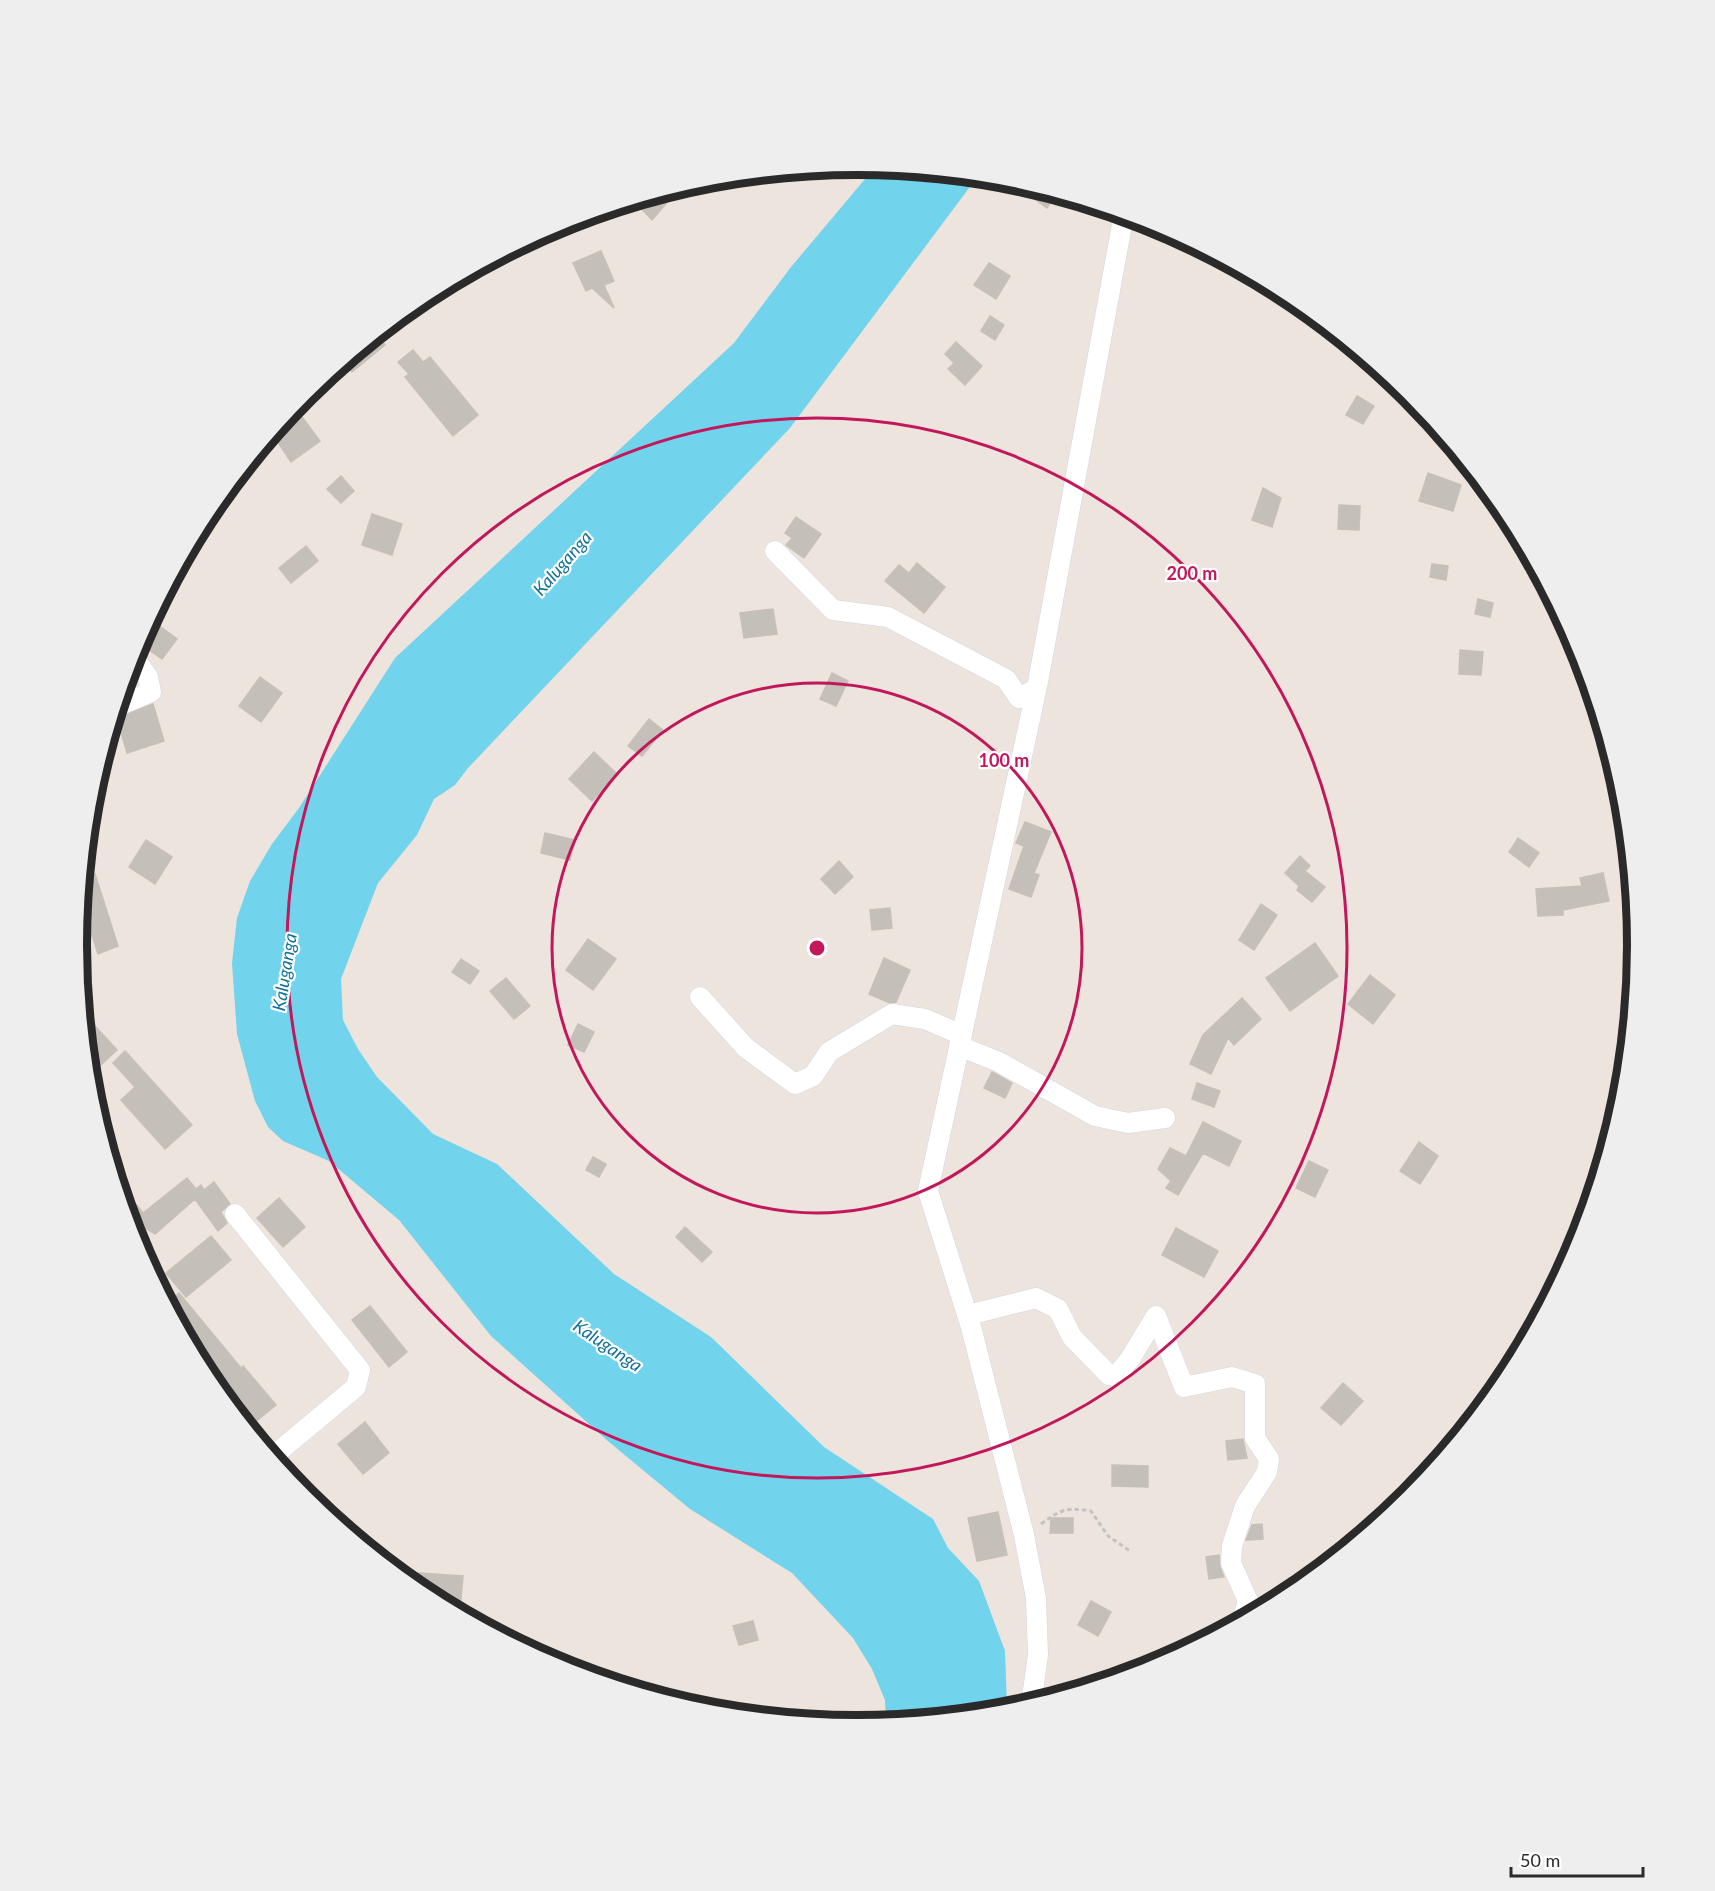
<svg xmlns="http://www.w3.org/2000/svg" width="1715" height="1891" font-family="Lato,sans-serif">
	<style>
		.water { fill: #72d3ec }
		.building { fill: #c4bfb8; stroke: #c7c0b6; stroke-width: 1.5 }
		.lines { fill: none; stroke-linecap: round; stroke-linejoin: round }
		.minor-casing { stroke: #d2d6e3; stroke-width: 21 }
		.path { stroke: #c3c3c3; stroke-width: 3; stroke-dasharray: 4.5 3; stroke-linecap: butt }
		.minor { stroke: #fff; stroke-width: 20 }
		.ring { fill: none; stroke: #c2185b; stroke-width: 3 }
		.labels { text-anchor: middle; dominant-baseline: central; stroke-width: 4.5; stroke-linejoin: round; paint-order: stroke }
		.water-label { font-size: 18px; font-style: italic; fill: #117298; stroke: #fff }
		.rim { fill: none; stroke: #2a2a2a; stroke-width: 8 }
		.centre { fill: #c2185b; stroke: #fff; stroke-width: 3 }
		.ring-label { font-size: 18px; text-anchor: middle; font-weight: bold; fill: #c2185b; stroke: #fff; stroke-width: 4.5; stroke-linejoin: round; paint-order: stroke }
	</style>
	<rect width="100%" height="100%" fill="#ece4dd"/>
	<!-- water -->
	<path class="water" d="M876,166L978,176L790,428L468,768L455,785L434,799L417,835L378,883L341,979L343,1020L358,1049L377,1077L433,1134L497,1164L614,1274L711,1337L824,1447L933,1519L948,1548L979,1581L1005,1651L1007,1707L1004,1712L886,1724L885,1700L872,1669L853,1638L792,1573L690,1509L609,1442L491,1336L399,1220L329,1161L283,1141L268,1127L255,1101L237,1034L232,963L237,918L250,881L272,844L299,808L395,658L734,343L791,267Z"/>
	<!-- building -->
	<path class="building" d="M1013,181L1051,192L1056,194L1047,208L1012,183Z
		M661,193L669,200L652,220L634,201Z
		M601,251L614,281L604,285L614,308L592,288L586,291L573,263Z
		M989,263L1010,276L996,299L974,285Z
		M990,316L1004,325L995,340L981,331Z
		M377,335L385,345L352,372L344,362Z
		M956,342L982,366L965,385L948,369L954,363L945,354Z
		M413,350L423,362L430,357L478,415L453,436L405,377L409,374L398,362Z
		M1357,396L1374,406L1363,424L1346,415Z
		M302,417L320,441L291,462L275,438Z
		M1428,473L1461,485L1453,511L1419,501Z
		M341,476L354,491L341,503L327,489Z
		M1263,488L1281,498L1272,527L1252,520Z
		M1339,505L1360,506L1359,530L1338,529Z
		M372,514L402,524L392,555L362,545Z
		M796,517L821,534L804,558L786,545L792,538L785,533Z
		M306,546L318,561L291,583L279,568Z
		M917,563L945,587L924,613L885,581L899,565L909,573Z
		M1432,564L1448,566L1446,580L1430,577Z
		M1478,599L1493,603L1490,617L1475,614Z
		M773,609L777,634L744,638L740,613Z
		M157,624L177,639L162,659L142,645Z
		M1460,650L1483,652L1481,675L1459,674Z
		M832,673L848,681L836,706L820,699Z
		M260,677L282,693L261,722L239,706Z
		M153,704L164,741L127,753L117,718Z
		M649,719L663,730L642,756L628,746Z
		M594,752L617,774L592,801L569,779Z
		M1025,822L1051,832L1034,873L1039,875L1031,897L1009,889L1024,846L1016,843Z
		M545,833L575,840L570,860L541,853Z
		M1518,838L1539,853L1529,867L1509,852Z
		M146,840L172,857L155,884L129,867Z
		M1300,856L1310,866L1305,871L1325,887L1312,902L1297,890L1299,886L1285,873Z
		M839,861L853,877L835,894L821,879Z
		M1603,873L1609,901L1563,910V915L1538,916L1536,889L1582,886L1580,878Z
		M95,874L118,946L98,954L81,900L83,878Z
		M1261,904L1277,915L1254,950L1239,940Z
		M890,908L892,928L872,930L870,910Z
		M588,939L616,959L593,990L566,970Z
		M1315,943L1338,976L1290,1011L1266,978Z
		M884,958L910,970L896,1002L890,1003L869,994Z
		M461,959L479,971L470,984L452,972Z
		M1370,975L1395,995L1373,1024L1348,1004Z
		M506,978L530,1006L514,1019L490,991Z
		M1242,998L1261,1019L1234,1045L1228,1038L1211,1074L1190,1064L1203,1035Z
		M83,1013L117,1050L89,1076Z
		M578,1024L594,1032L584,1052L568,1045Z
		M125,1051L192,1125L165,1149L121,1100L135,1087L113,1063Z
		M992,1072L1012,1083L1005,1098L984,1088Z
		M1197,1083L1220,1091L1214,1107L1192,1099Z
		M1203,1122L1241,1141L1229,1166L1203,1153L1178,1195L1166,1188L1171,1181L1158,1169L1170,1148L1186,1156Z
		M1419,1142L1438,1156L1420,1184L1400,1171Z
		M593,1157L606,1164L599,1177L586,1170Z
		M1309,1161L1328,1170L1315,1197L1296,1188Z
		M187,1178L196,1189L201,1185L204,1190L214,1182L230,1204L221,1212L227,1223L218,1231L195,1199L155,1234L139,1224L132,1230L127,1214L137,1205L143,1213Z
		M279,1198L305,1227L283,1247L257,1218Z
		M685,1227L712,1252L702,1262L676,1237Z
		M1176,1228L1218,1251L1204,1277L1162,1255Z
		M211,1236L231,1260L186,1297L166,1273Z
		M179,1293L241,1368L243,1366L276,1405L249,1427L208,1379L167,1303Z
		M370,1306L407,1352L389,1367L352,1320Z
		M1343,1383L1363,1401L1341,1425L1321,1408Z
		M365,1422L389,1453L363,1474L338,1444Z
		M1243,1439L1247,1458L1228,1460L1226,1441Z
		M1112,1465L1148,1466V1487L1112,1486Z
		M998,1512L1007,1555L977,1561L968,1518Z
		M1051,1518H1073V1533H1050Z
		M1262,1524L1263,1539L1246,1540L1252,1525Z
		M1219,1555L1220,1567L1224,1577L1209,1579L1206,1557Z
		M419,1573L463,1576L460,1609L448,1608L417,1590Z
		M1091,1601L1111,1612L1098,1636L1078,1625Z
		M753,1621L758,1640L739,1645L733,1626Z"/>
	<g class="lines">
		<!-- minor casing -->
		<g class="minor-casing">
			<path id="minor" d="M775,551L833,610L888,617L1006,679L1019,698L1036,689
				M118,706L151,692L148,677L133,656
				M700,997L746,1048L795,1084L813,1076L829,1052L892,1014L925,1019L962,1035
				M959,1046L999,1062L1095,1116L1128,1123L1165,1118
				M235,1214L360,1370L356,1387L272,1457
				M968,1315L1036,1298L1058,1309L1072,1337L1109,1375L1116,1376L1130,1359L1156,1316L1184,1387L1232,1377L1255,1384V1438L1269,1459L1267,1472L1245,1506L1232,1546L1231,1563L1248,1601L1242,1621
				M1031,1705L1038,1655L1036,1598L1024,1535L971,1327L928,1191L1038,682L1124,214"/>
		</g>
		<!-- path -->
		<path class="path" d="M1041,1524C1062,1509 1066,1507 1091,1511L1108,1536L1130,1551"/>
		<!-- minor -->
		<use href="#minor" class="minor"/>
	</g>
	<!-- distance rings -->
	<g class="ring">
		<circle cx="817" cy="948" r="265"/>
		<circle cx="817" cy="948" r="530"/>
	</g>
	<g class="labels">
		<!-- water labels -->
		<g class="water-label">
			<text transform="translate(562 563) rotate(-49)">Kaluganga</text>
			<text transform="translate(284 972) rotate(-81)">Kaluganga</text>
			<text transform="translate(608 1345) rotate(34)">Kaluganga</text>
		</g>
	</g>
	<!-- crop -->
	<path d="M0 0H1715V1891H0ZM87 945a770 770 0 1 1 1540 0a770 770 0 1 1-1540 0Z" fill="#eee" fill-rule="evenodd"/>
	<path class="rim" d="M87 945a770 770 0 1 1 1540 0a770 770 0 1 1-1540 0Z"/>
	<circle cx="817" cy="948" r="9" class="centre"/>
	<g class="ring-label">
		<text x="1192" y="580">200 m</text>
		<text x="1004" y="767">100 m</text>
	</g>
	<!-- scale -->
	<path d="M1511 1867v9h132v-9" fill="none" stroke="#2a2a2a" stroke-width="3"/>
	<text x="1520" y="1867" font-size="18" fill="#2a2a2a" stroke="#ffffff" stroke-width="4.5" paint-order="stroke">50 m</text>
</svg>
